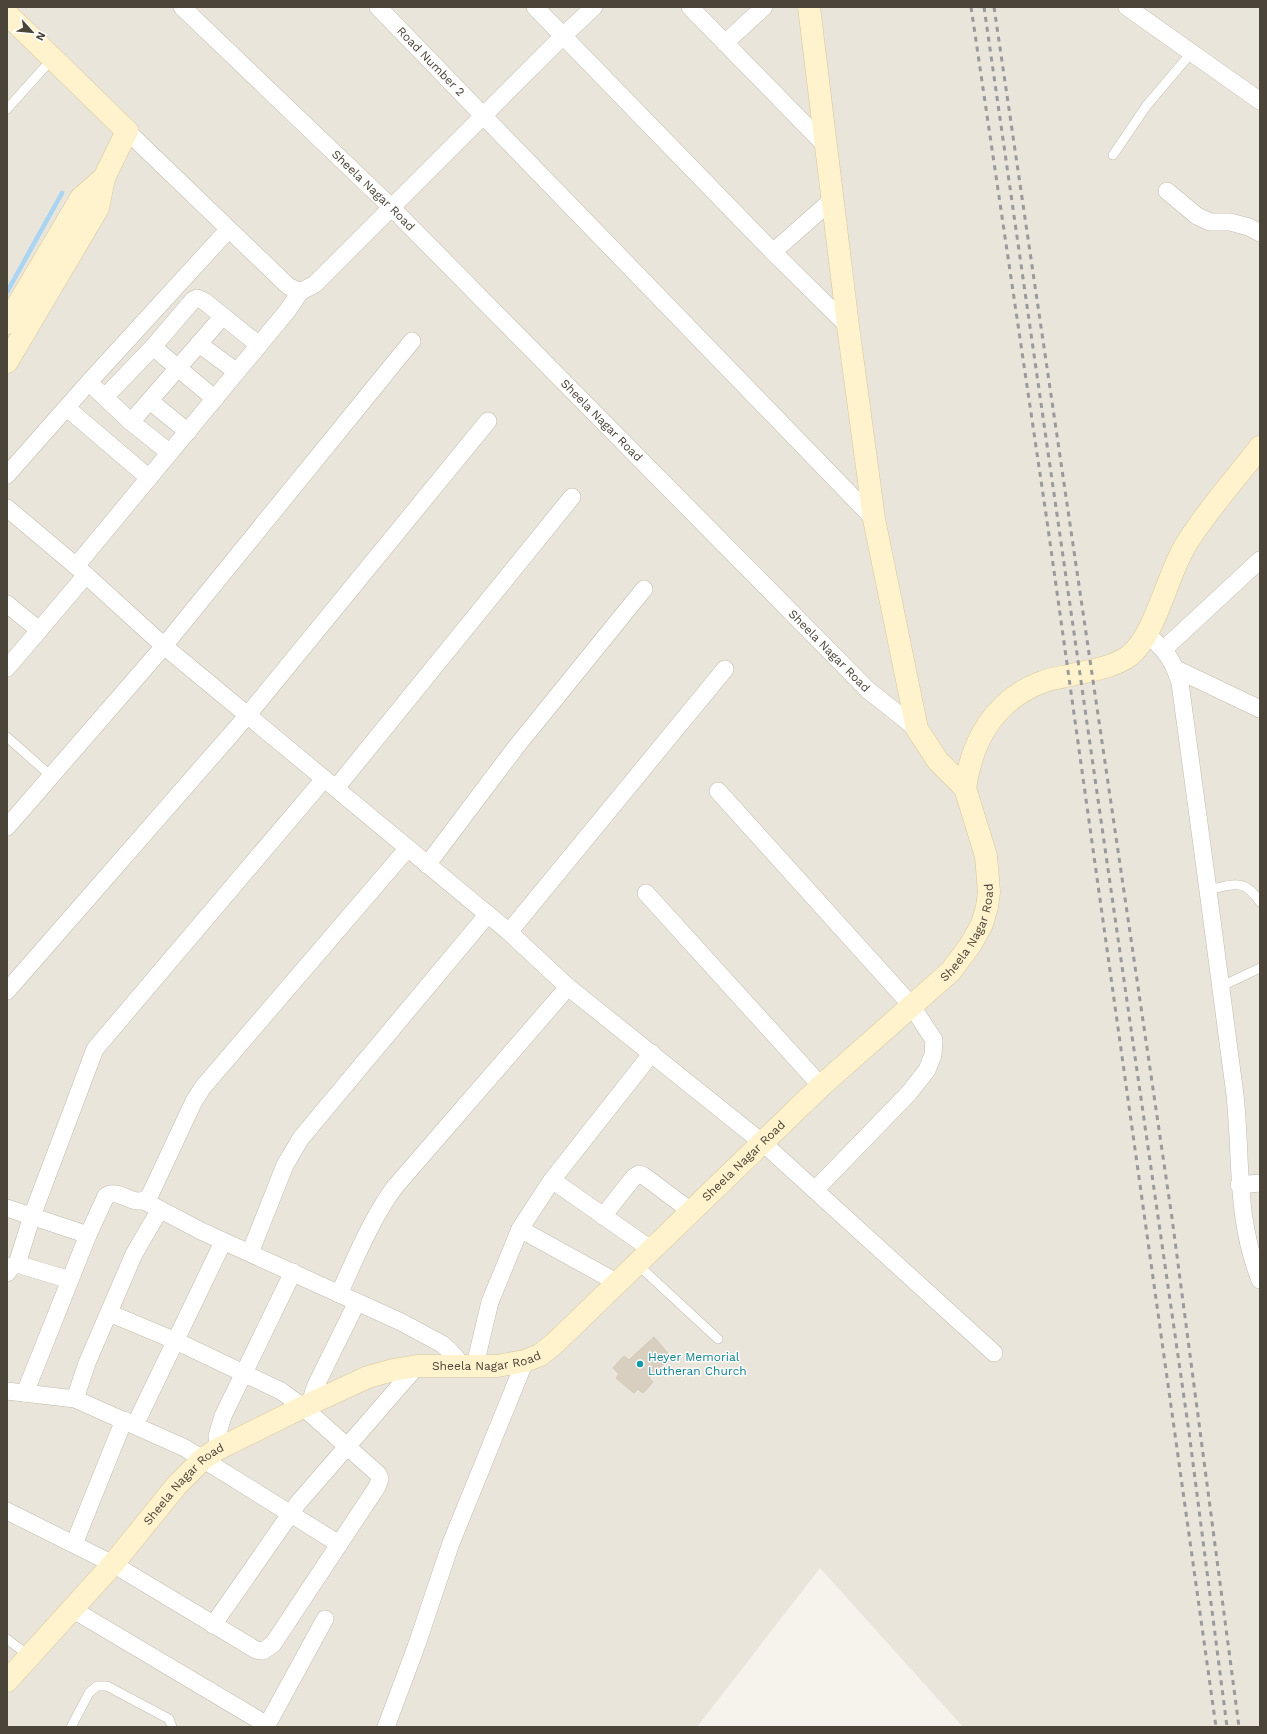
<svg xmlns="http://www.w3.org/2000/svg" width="1267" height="1734" font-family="'Work Sans',sans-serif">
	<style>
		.residential { fill: #eae5da }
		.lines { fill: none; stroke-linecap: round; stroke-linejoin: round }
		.stream { stroke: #a9d4f2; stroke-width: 4.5 }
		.building { fill: #d8cfc1; stroke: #d3c7b4 }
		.lane-casing { stroke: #c2bbae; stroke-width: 10 }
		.street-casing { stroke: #c2bbae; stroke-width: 18 }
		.secondary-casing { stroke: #d6c79b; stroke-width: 23 }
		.lane { stroke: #fff; stroke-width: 9 }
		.street { stroke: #fff; stroke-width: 17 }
		.secondary { stroke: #fff3cd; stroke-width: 22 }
		.rail { stroke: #9a9a9a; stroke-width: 3; stroke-dasharray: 5 5; stroke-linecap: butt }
		.culture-dot { fill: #0f9aa8; stroke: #fff; stroke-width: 1.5 }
		.labels { text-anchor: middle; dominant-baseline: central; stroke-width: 3; stroke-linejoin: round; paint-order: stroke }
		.street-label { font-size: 12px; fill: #4b4439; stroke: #fff }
		.culture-label { font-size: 12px; fill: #0d838f; stroke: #fff; text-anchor: start }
	</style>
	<rect width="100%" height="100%" fill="#f6f3ec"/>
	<!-- residential -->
	<path class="residential" d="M7,7H1260V1727H963L820,1568L697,1727H7Z"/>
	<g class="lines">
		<!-- stream -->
		<path class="stream" d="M7,292L62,193"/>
	</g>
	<!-- building -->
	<path class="building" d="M654,1337L671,1357L649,1378L653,1382L643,1393L638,1389L634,1393L616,1378L619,1374L613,1368L624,1356L629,1360Z"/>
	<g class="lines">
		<!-- lane casing -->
		<g class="lane-casing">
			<path id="lane" d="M7,109L52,59
				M1113,155L1147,105L1192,52
				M7,737L51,776
				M1208,890C1232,885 1244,877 1260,902
				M1220,987L1260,968
				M637,1264L718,1339
				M7,1639L29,1656
				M71,1727L89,1693L97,1686H107L169,1719L172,1727"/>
		</g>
		<!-- street casing -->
		<g class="street-casing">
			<g id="street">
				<path id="s1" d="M182,7L391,207L868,690L917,729"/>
				<path id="s2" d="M378,7L874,519"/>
				<path d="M535,7L773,252L848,326"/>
				<path d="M690,7L827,147"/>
				<path d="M1127,7L1260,101"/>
				<path d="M725,43L764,7"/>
				<path d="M127,131L288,286L300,292"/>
				<path d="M1167,191L1197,216L1210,222H1230L1249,227L1260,233"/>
				<path d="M773,252L833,199"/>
				<path d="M199,344L237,372"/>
				<path d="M153,347L215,399"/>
				<path d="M96,389L131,422L170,453"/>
				<path d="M105,397L153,347L193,300L197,298L204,301L259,345"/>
				<path d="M150,401L188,432"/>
				<path d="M67,408L149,478"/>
				<path d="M131,422L223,316"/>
				<path d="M7,475L89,382L228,230"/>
				<path d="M7,508L76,566L164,646L509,932L568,987L763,1143L994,1353"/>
				<path d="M76,566L288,310L300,292L315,284L563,36L594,7"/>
				<path d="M7,604L39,630"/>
				<path d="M1147,634C1165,650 1173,659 1180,683C1198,820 1218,958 1235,1095C1242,1161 1235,1216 1260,1280"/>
				<path d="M1164,649L1260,560"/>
				<path d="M7,668L86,575"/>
				<path d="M1176,669L1260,709"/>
				<path d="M336,788L572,497"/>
				<path d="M718,791L911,1005L934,1040L933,1055L927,1070L909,1093L815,1190"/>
				<path d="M7,827L164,646L412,341"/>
				<path d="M427,865L516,747L644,589"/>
				<path d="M646,893L821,1086"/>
				<path d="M509,932L725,669"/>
				<path d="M7,991L247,716L488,421"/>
				<path d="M552,1180L652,1250"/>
				<path d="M1239,1185L1260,1183"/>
				<path d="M144,1201L201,1231L401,1322L442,1344L450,1351L462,1365"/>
				<path d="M7,1208L88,1235L106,1196C121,1187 134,1210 149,1197L194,1101L203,1087L408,848"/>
				<path d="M603,1216L634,1177L639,1174L644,1176L692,1212"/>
				<path d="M520,1229L618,1283"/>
				<path d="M250,1253L285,1165L301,1138L488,914"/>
				<path d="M17,1264L32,1216L95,1049L324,779"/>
				<path d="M7,1273L12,1266L17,1264L70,1280"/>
				<path d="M339,1294C356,1257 371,1220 394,1188L568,987"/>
				<path d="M475,1365L490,1302L520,1229L552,1180L652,1053"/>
				<path d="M7,1391L75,1399L185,1448L339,1544"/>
				<path d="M25,1393L88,1235"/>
				<path d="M75,1399L87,1363L134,1254L159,1211"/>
				<path d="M310,1403L316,1385L357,1302"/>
				<path d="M135,1425L223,1242"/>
				<path d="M218,1449L217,1436L223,1416L293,1272"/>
				<path d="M7,1511L113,1564L256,1650L263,1651L273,1644L377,1487L380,1479L378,1474L303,1407L281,1391L176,1341L109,1313"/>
				<path d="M74,1544L124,1420"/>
				<path d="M72,1609L267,1725"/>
				<path d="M213,1625L298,1503L417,1366"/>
				<path d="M266,1727L325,1619"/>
				<path d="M386,1727L416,1647L451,1543L525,1361"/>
			</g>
		</g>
		<!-- secondary casing -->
		<g class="secondary-casing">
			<g id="secondary">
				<path d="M7,14L127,131L104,178L98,208L7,362"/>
				<path d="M7,323L81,198L104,178"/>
				<path d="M965,788C972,740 995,700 1042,682C1052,678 1064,677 1075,674C1093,670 1114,667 1129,656C1155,636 1167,576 1185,546C1206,511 1235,480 1260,447"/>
				<path id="s3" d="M7,1681L113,1564L177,1485L204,1458L218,1449L303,1407L368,1377L393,1370L417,1366H497L525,1361L540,1355L554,1344L821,1086L951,971L971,944L982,924L987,907L989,892L986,856L965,788L938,761L917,729L874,519L848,326L809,7"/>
			</g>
		</g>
		<!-- lane -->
		<use href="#lane" class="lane"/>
		<!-- street -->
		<use href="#street" class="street"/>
		<!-- secondary -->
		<use href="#secondary" class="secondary"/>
		<!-- rail -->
		<path class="rail" d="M971,7L1047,521L1216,1727
			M984,7L1189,1432L1227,1727
			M994,7L1172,1218L1239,1727"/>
	</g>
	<!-- markers -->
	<circle class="culture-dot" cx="640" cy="1364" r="4"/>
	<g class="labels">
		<!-- street labels -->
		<g class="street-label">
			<text stroke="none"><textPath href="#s2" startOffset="76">Road Number 2</textPath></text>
			<text stroke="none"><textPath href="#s1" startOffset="265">Sheela Nagar Road</textPath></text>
			<text stroke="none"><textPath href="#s1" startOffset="589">Sheela Nagar Road</textPath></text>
			<text stroke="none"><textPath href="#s1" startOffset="913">Sheela Nagar Road</textPath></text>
			<text stroke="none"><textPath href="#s3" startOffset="1261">Sheela Nagar Road</textPath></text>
			<text stroke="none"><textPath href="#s3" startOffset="937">Sheela Nagar Road</textPath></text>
			<text stroke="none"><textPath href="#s3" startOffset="601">Sheela Nagar Road</textPath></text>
			<text stroke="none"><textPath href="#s3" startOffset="265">Sheela Nagar Road</textPath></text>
		</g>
		<!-- culture labels -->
		<g class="culture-label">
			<text x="648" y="1357">Heyer Memorial<tspan x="648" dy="14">Lutheran Church</tspan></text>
		</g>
	</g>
	<!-- border -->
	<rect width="1267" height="1734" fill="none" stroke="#4b4439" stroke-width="16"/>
	<!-- north arrow -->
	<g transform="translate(32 32) rotate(117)" stroke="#ffffff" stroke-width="3" paint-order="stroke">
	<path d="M0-3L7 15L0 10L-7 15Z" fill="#4b4439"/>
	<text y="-6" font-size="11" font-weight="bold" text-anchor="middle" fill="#4b4439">N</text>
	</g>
</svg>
